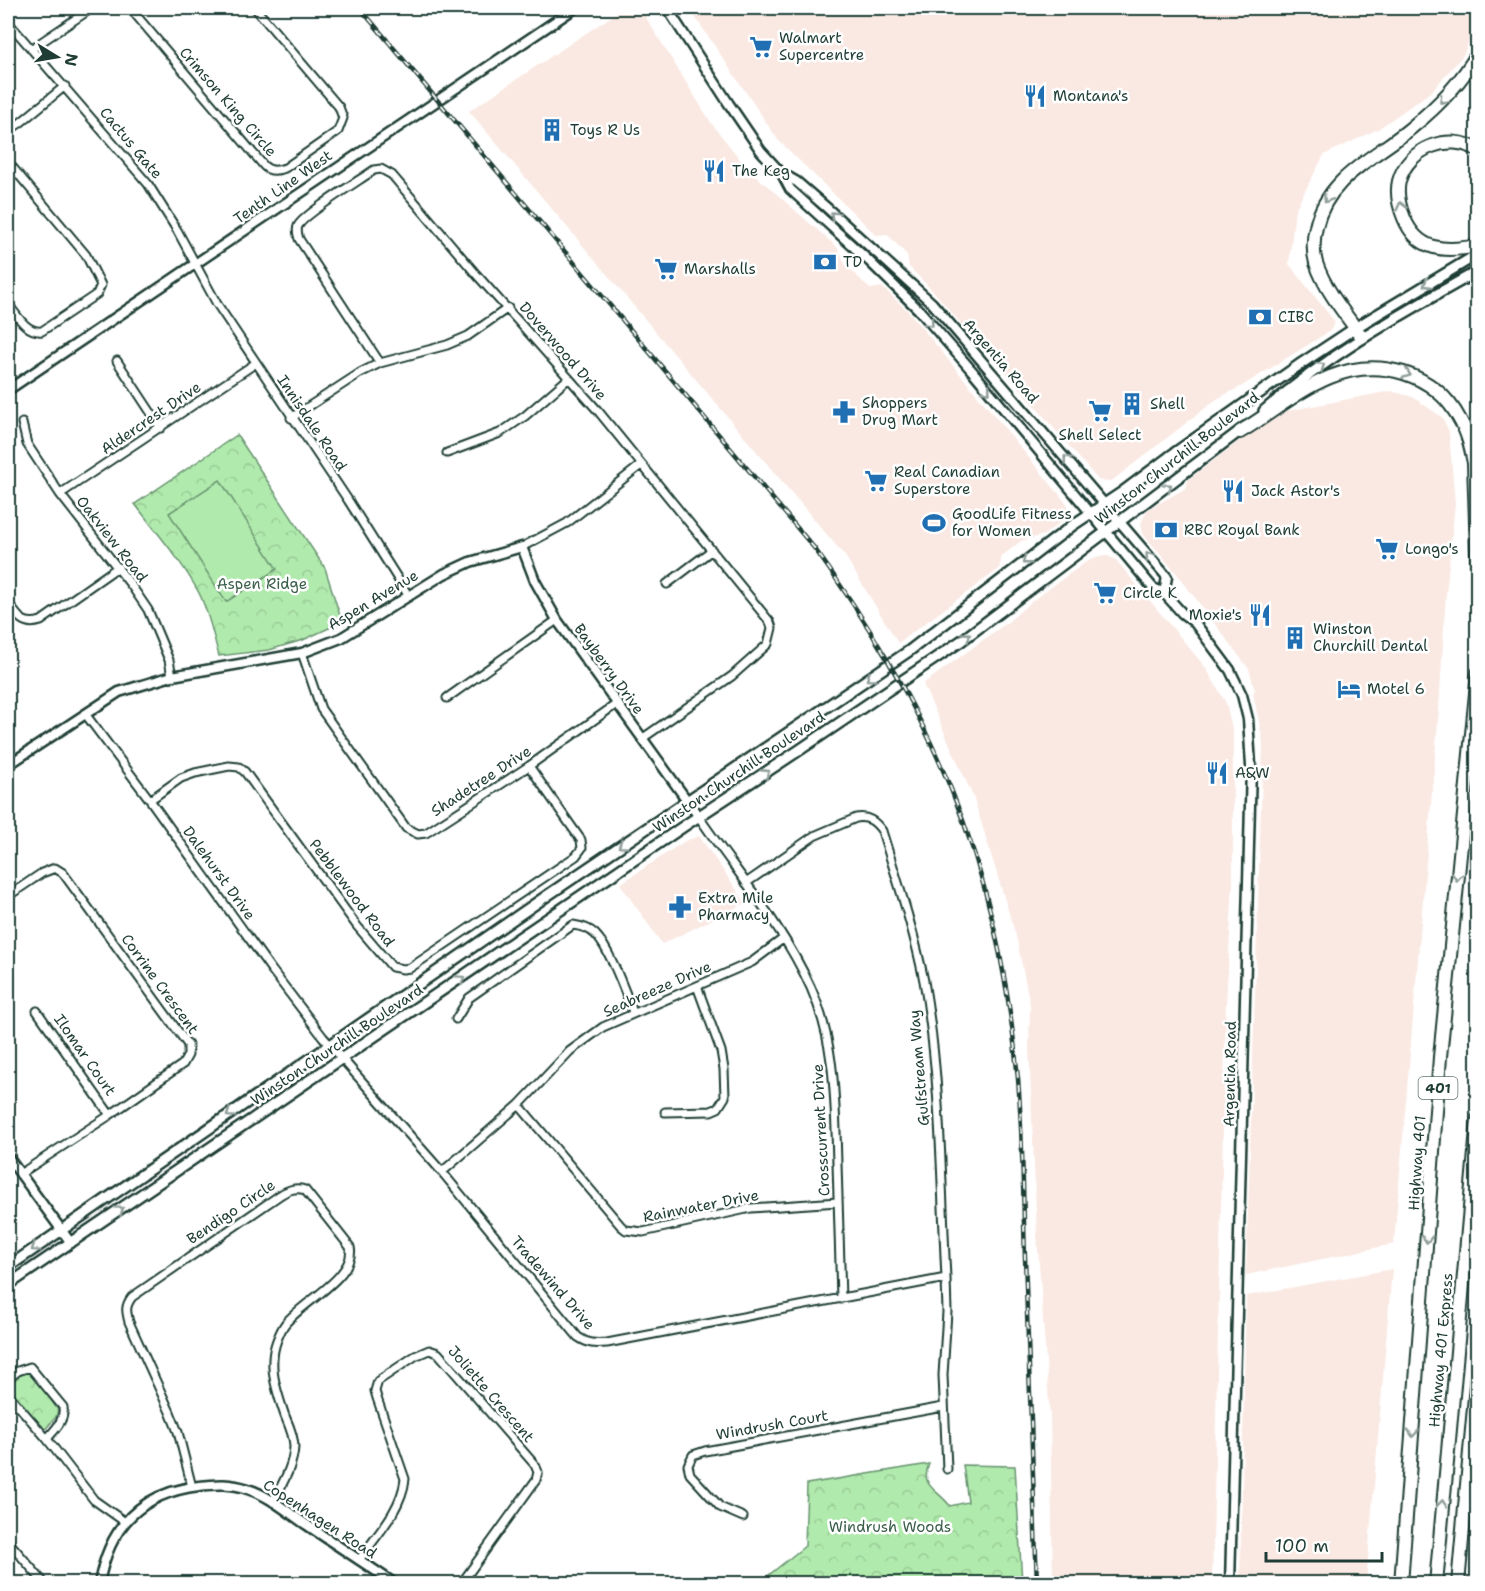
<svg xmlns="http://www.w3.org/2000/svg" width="1485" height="1591" font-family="'Shantell Sans',sans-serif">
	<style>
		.built { fill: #fae9e3 }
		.park { fill: url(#park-crowns); stroke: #689470; stroke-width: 1.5 }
		.garden { fill: #b1eaad; stroke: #689470; stroke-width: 1.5 }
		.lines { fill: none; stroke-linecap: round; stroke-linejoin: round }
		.minor-casing { stroke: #1f3d34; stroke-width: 11 }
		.tertiary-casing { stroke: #1f3d34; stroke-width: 13 }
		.secondary-casing { stroke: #1f3d34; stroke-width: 14 }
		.motorway-casing { stroke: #1f3d34; stroke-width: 16 }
		.minor { stroke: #fff; stroke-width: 7 }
		.tertiary { stroke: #fff; stroke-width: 8 }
		.secondary { stroke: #fff; stroke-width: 9 }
		.motorway { stroke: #fff; stroke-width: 12 }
		.rail-casing { stroke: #1f3d34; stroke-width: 4.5 }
		.rail { stroke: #fff; stroke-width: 2; stroke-dasharray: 7; stroke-linecap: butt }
		.oneway { stroke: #8f9e9a }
		.labels { text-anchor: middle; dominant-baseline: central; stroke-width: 5; stroke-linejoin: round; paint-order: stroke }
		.shield { fill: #fff; stroke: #627771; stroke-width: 1.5 }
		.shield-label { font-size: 14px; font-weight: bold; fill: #1f3d34 }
		.poi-label { font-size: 15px; fill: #1f3d34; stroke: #fff; text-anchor: start }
		.street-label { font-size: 15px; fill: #1f3d34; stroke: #fff }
		.park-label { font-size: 15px; fill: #3c604c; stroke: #fff }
	</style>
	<defs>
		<pattern id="park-crowns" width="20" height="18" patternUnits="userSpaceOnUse" patternTransform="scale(1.5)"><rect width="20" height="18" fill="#b1eaad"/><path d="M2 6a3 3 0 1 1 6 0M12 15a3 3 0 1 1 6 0" fill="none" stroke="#98ca95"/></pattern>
	</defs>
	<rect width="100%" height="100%" fill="#fff"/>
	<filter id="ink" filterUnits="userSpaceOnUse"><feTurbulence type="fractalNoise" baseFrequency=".0167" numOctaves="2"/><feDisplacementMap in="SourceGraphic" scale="12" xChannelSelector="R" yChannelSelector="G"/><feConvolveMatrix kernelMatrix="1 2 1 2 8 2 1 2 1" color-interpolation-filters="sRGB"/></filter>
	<g filter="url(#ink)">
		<!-- built -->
		<path class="built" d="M624,8H640L712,124L747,168L838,248L845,264L870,289L882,287L908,311L1068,505L1069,513L1067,517L1044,535L1021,541L1002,556L999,569L898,643L845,556L469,111Z
			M689,8H1477L1478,14L1464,54L1432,91L1378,129L1324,155L1295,210L1289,264L1335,322L1330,331L1242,386L1217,399L1113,480L1106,482L1098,480L1001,366L980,346L935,293L909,267L907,255L887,234L876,235L778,140Z
			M1391,391L1413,397L1443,418L1449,432L1455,503L1446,594L1439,709L1394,1244L1246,1275L1263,743L1261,732L1253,693L1255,690L1249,669L1177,574L1143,534L1141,523L1147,510L1186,488L1188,480L1276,413Z
			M1100,556H1108L1116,560L1206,668L1226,703L1233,733V883L1226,1004L1212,1583H1053L1050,1418L1037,1235L1029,1047L1030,1005L1016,936L974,799L923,684L1009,621L1032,601L1090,559Z
			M699,836L746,903L662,944L620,884L685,841Z
			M1392,1269L1366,1583H1240L1246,1296Z"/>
		<!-- park -->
		<path class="park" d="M237,435L325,568L342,622L303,640L269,650L219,656C213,635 209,613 199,593C182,561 157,533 135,504Z
			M26,1371L32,1373L58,1410L56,1417L43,1432L10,1387L12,1379Z
			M929,1464C919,1487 939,1490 950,1506L968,1502L963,1465L1015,1466L1022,1583H759L805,1546L807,1484Z"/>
		<!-- garden -->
		<path class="garden" d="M220,480L277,569L226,602L169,513Z"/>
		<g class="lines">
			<!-- minor casing -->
			<g class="minor-casing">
				<path id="minor" d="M130,8L264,166C270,172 277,171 285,168L338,131L343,118L339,107L255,8
					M8,22L148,184L177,230L217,304L348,500L408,595
					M31,49L92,8
					M8,131L20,123L65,86
					M8,162L86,255L101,285L97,294L42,331C26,333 17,315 8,304
					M117,361L161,428
					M380,363L299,239C298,235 296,231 298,226C304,214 360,180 374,170L381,169L392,175L476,274L599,412L770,622L772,628L768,644L732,676L643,738
					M291,418L360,373L380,363L447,345L468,336L508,308
					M22,423L27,444L60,494L131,585L148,610L169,660L172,676
					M447,453L500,433L525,416L569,378
					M60,494L256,363
					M522,547L567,523L641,465
					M667,584L712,550
					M8,602C17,616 23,627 41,621L118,567
					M302,653L321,709L406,828L418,834L426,833L529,766L618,703
					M447,698L557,620
					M86,715L150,800L271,969L323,1037L442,1172L578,1337C588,1344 595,1344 607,1343L946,1278
					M150,800L181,778L195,773L229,766L239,767L245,772L357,926L392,967L403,969L410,968L576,856L582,848L581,840L529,766
					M699,817C737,873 783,926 811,988C836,1044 835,1103 837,1163C838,1208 840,1254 841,1299
					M746,883L814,836L856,818C868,816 875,821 882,831C897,880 914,930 924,981C941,1079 941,1179 946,1278L947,1312L943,1375L947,1469
					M8,896L42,873L55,868L63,873L188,1045V1055L183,1064L110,1115L20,1174
					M37,1011L110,1115
					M456,1019L469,998L573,925C581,926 589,928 595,934C610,949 625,992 633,1012
					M519,1105L621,1226L626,1230L643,1232L751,1208L838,1202
					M665,1112L711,1111L718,1108L725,1097L724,1069L721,1051L697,986
					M442,1172L519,1105L570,1051L603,1027L752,962L784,938
					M8,1379L18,1371L30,1367L63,1407C65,1421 55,1429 47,1439
					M8,1394L47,1439L94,1500L125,1522
					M192,1487L178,1432L170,1412L129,1322C126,1311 125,1306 132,1297L280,1195C288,1190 295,1187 305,1190L350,1247C357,1276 301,1303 285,1324C282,1328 279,1335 277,1340C267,1366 277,1392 285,1416C289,1425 294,1436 294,1447C293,1467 282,1484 273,1502
					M743,1517L720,1507L690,1474L688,1465L693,1455L705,1451L943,1407
					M8,1541L45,1584
					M359,1560C376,1536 402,1509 405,1479L377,1398L375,1391L378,1381L415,1356L429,1350L438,1353L535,1465L538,1472L536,1480L461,1584"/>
			</g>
			<!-- tertiary casing -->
			<g class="tertiary-casing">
				<path id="tertiary" d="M667,8L729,104L761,151L782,174L790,189L869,261L919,310L974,373L1153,588L1164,593L1182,613L1195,623L1230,670L1242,695L1248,719L1251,766L1230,1584
					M783,174L797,182L827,208L932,303L1167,577L1164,593
					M8,390L575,8
					M8,765L119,692L172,676L302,653L341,638L444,574L470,562L522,547L535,581L557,620L699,817
					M8,1157L71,1243
					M99,1584C109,1526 141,1493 199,1486C216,1484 231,1483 248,1489C270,1496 289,1513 307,1525C336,1545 366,1564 395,1584"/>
			</g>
			<!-- secondary casing -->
			<g class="secondary-casing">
				<path id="secondary" d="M1264,411C1329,354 1403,313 1478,271
					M8,1267L551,893L909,651L1073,525L1121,493L1169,457L1302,363L1355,328L1478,254
					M8,1285L687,824L798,751L961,641L1245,427"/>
			</g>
			<!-- motorway casing -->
			<g class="motorway-casing">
				<path id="motorway" d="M1478,150C1449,132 1408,148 1399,181C1396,194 1399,206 1404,218C1418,252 1445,252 1478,246
					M1362,337C1346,315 1325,290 1316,263C1313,252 1313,239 1316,227C1327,177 1375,158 1411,128C1437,107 1461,83 1478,53
					M1240,432C1270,414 1298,390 1330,377C1378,357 1435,372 1460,420C1468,433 1471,448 1474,463L1478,583
					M1401,1584L1440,1057L1478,673
					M1436,1584L1478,1119
					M1458,1584L1478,1363"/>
			</g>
			<!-- minor -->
			<use href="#minor" class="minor"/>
			<!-- tertiary -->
			<use href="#tertiary" class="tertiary"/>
			<!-- secondary -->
			<use href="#secondary" class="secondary"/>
			<!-- motorway -->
			<use href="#motorway" class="motorway"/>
			<!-- rail casing -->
			<g class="rail-casing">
				<path id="rail" d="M360,8L815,549C889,651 951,764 984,887C1001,950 1012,1014 1018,1079C1023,1138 1023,1198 1025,1258C1029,1367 1033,1475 1037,1584"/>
			</g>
			<!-- rail -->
			<use href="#rail" class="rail"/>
		</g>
		<!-- one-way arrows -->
		<defs><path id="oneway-chevron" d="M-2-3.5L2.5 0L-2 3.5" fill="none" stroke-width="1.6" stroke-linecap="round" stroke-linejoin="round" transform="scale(1.5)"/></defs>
		<g class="oneway">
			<use href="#oneway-chevron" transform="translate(1443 100) rotate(134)"/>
			<use href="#oneway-chevron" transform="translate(1327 199) rotate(121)"/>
			<use href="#oneway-chevron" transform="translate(1401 206) rotate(-104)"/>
			<use href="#oneway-chevron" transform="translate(834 215) rotate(-137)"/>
			<use href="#oneway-chevron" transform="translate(1427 284) rotate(149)"/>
			<use href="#oneway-chevron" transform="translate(930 323) rotate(49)"/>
			<use href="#oneway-chevron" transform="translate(1321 366) rotate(-35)"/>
			<use href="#oneway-chevron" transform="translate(1407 374) rotate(20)"/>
			<use href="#oneway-chevron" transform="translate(987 390) rotate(51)"/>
			<use href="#oneway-chevron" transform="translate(1067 459) rotate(-130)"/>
			<use href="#oneway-chevron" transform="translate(1168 487) rotate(-37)"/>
			<use href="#oneway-chevron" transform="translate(1149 556) rotate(-130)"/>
			<use href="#oneway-chevron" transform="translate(1026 561) rotate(142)"/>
			<use href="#oneway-chevron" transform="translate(967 636) rotate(-36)"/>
			<use href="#oneway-chevron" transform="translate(870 678) rotate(146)"/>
			<use href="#oneway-chevron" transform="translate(766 773) rotate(-33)"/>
			<use href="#oneway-chevron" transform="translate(622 845) rotate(146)"/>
			<use href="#oneway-chevron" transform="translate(1457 877) rotate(96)"/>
			<use href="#oneway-chevron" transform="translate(461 979) rotate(-34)"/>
			<use href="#oneway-chevron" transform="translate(230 1114) rotate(146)"/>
			<use href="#oneway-chevron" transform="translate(120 1210) rotate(-34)"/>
			<use href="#oneway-chevron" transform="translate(1427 1239) rotate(94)"/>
			<use href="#oneway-chevron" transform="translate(35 1248) rotate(146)"/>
			<use href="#oneway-chevron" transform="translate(1413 1433) rotate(95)"/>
			<use href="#oneway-chevron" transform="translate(1442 1504) rotate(-85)"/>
		</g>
	</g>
	<!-- icons -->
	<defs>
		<g id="supermarket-bare" transform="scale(1.8)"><path d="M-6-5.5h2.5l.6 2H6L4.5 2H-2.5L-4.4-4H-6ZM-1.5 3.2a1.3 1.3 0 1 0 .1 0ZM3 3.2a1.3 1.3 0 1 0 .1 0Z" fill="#1f6fb2" stroke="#fff" stroke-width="2.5" paint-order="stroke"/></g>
		<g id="restaurant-bare" transform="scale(1.8)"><path d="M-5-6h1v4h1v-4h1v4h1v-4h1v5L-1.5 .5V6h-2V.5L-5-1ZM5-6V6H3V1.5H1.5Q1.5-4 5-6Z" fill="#1f6fb2" stroke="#fff" stroke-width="2.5" paint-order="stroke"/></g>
		<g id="building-bare" transform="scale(1.8)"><path d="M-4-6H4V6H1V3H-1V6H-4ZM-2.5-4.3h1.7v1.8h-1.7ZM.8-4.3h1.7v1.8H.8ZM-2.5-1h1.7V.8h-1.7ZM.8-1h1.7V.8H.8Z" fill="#1f6fb2" stroke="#fff" stroke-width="2.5" paint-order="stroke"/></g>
		<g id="bank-bare" transform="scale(1.8)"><path d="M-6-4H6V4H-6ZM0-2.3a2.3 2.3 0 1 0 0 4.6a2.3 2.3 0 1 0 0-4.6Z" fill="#1f6fb2" stroke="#fff" stroke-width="2.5" paint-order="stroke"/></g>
		<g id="pharmacy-bare" transform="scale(1.8)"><path d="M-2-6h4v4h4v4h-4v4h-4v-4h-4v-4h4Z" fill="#1f6fb2" stroke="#fff" stroke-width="2.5" paint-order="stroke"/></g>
		<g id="stadium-bare" transform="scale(1.8)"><path d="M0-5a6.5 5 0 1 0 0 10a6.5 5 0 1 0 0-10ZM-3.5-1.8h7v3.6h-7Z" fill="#1f6fb2" stroke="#fff" stroke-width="2.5" paint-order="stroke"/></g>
		<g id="hotel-bare" transform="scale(1.8)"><path d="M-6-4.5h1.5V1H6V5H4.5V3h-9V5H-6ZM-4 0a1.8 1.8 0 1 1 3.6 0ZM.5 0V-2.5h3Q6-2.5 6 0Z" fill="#1f6fb2" stroke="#fff" stroke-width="2.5" paint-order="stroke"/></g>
	</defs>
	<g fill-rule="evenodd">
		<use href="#supermarket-bare" x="761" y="47"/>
		<use href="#restaurant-bare" x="1035" y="96"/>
		<use href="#building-bare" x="552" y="130"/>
		<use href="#restaurant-bare" x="714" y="171"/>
		<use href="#bank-bare" x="825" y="262"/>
		<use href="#supermarket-bare" x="666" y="269"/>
		<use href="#bank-bare" x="1260" y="317"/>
		<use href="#building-bare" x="1132" y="404"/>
		<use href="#supermarket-bare" x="1100" y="411"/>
		<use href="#pharmacy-bare" x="844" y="412"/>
		<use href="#supermarket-bare" x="876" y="481"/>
		<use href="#restaurant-bare" x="1233" y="491"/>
		<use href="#stadium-bare" x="934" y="523"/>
		<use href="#bank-bare" x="1166" y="530"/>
		<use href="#supermarket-bare" x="1387" y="549"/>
		<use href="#supermarket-bare" x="1105" y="593"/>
		<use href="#restaurant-bare" x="1260" y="615"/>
		<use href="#building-bare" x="1295" y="638"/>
		<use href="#hotel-bare" x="1349" y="689"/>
		<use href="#restaurant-bare" x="1217" y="773"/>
		<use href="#pharmacy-bare" x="680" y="907"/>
	</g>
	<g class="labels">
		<!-- shield labels -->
		<rect class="shield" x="1418.5" y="1077" width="39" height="22" rx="4.5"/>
		<g class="shield-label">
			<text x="1438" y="1088">401</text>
		</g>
		<!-- poi labels -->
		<g class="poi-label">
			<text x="779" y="38">Walmart<tspan x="779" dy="17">Supercentre</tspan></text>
			<text x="1053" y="96">Montana's</text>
			<text x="570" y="130">Toys R Us</text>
			<text x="732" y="171">The Keg</text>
			<text x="843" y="262">TD</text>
			<text x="684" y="269">Marshalls</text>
			<text x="1278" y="317">CIBC</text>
			<text x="862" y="403">Shoppers<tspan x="862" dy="17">Drug Mart</tspan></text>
			<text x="1150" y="404">Shell</text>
			<text x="1100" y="435" text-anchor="middle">Shell Select</text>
			<text x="894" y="472">Real Canadian<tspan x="894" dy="17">Superstore</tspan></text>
			<text x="1251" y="491">Jack Astor's</text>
			<text x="952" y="514">GoodLife Fitness<tspan x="952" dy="17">for Women</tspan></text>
			<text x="1184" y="530">RBC Royal Bank</text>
			<text x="1405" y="549">Longo's</text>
			<text x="1123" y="593">Circle K</text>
			<text x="1242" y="615" text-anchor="end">Moxie's</text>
			<text x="1313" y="629">Winston<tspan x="1313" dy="17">Churchill Dental</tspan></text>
			<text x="1367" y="689">Motel 6</text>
			<text x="1235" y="773">A&amp;W</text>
			<text x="698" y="898">Extra Mile<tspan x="698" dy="17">Pharmacy</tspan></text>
		</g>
		<!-- street labels -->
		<g class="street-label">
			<text transform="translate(228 102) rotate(49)">Crimson King Circle</text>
			<text transform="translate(131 143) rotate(50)">Cactus Gate</text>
			<text transform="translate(283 187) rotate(-35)">Tenth Line West</text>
			<text transform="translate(563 351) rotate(49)">Doverwood Drive</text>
			<text transform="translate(1001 361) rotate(49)">Argentia Road</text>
			<text transform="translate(151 418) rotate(-34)">Aldercrest Drive</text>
			<text transform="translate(312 423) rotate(56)">Innisdale Road</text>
			<text transform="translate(1177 458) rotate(-38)">Winston Churchill Boulevard</text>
			<text transform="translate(112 539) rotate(52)">Oakview Road</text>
			<text transform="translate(373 600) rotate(-31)">Aspen Avenue</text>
			<text transform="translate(609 669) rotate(54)">Bayberry Drive</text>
			<text transform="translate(739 772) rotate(-34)">Winston Churchill Boulevard</text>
			<text transform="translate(481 781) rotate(-33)">Shadetree Drive</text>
			<text transform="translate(219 873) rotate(54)">Dalehurst Drive</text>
			<text transform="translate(352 893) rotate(53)">Pebblewood Road</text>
			<text transform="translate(160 984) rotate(54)">Corrine Crescent</text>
			<text transform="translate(657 989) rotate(-24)">Seabreeze Drive</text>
			<text transform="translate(337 1045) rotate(-34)">Winston Churchill Boulevard</text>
			<text transform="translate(85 1055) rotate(55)">Ilomar Court</text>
			<text transform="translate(919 1068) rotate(-95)">Gulfstream Way</text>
			<text transform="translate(1230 1074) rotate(-89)">Argentia Road</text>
			<text transform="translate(821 1130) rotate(-93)">Crosscurrent Drive</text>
			<text transform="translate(1417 1163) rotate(-86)">Highway 401</text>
			<text transform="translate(701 1206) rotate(-11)">Rainwater Drive</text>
			<text transform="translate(231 1212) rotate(-34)">Bendigo Circle</text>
			<text transform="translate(553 1283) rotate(49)">Tradewind Drive</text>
			<text transform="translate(1441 1350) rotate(-85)">Highway 401 Express</text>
			<text transform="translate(491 1394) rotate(49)">Joliette Crescent</text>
			<text transform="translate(772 1425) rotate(-10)">Windrush Court</text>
			<text transform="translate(320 1519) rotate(33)">Copenhagen Road</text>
		</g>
		<!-- park labels -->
		<g class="park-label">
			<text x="262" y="584">Aspen Ridge</text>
			<text x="890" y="1527">Windrush Woods</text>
		</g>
	</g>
	<!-- margin -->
	<rect width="1485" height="1591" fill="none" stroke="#fff" stroke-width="30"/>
	<rect x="15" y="15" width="1455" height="1561" fill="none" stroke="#1f3d34" stroke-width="2" filter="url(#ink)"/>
	<!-- north arrow -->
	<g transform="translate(57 57) rotate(101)" stroke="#ffffff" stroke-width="4.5" paint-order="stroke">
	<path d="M0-4.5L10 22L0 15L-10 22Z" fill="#1f3d34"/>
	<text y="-9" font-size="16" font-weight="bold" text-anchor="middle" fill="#1f3d34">N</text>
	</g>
	<!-- scale -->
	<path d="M1266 1552v9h116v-9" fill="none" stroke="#1f3d34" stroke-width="3"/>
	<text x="1275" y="1552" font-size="18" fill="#1f3d34" stroke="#ffffff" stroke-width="4.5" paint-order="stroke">100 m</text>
</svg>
